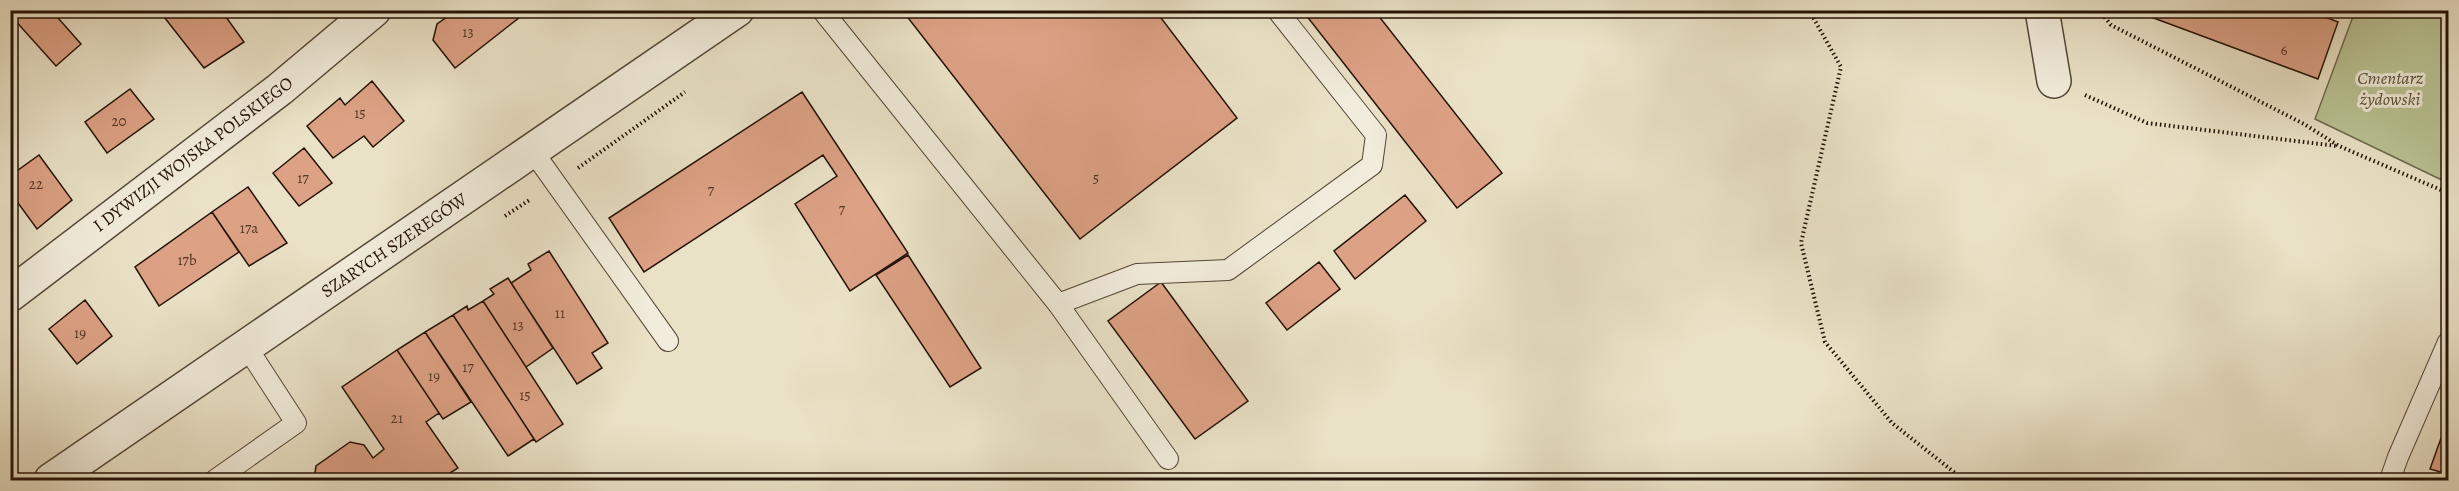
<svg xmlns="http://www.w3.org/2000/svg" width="2459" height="491" font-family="Alegreya,serif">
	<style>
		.green { fill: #b9c394; stroke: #6e6a4e; stroke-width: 1.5 }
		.building { fill: #dda185; stroke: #231207; stroke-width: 1.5 }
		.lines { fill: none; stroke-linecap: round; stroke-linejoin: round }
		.service-casing { stroke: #554637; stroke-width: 22 }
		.minor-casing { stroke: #554637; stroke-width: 36 }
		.path { stroke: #231207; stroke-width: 4; stroke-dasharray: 1.5 3; stroke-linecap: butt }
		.service { stroke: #f1ecdb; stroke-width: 20 }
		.minor { stroke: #f1ecdb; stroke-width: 33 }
		.labels { text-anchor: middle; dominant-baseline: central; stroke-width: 6; stroke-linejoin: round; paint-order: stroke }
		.number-label { font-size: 15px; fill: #523626 }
		.park-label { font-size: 18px; font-style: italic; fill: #585038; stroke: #f1ecdb }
		.street-label { font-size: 18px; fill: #231207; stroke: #f1ecdb }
	</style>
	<rect width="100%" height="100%" fill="#eae2c7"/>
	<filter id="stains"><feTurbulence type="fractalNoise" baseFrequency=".00333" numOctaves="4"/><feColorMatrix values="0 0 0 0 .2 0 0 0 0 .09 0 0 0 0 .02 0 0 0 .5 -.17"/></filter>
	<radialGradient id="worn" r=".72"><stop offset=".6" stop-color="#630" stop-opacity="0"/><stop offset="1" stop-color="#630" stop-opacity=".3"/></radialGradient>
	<!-- green -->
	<path class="green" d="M2355,11H2448V183L2315,119Z"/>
	<!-- building -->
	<path class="building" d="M22,10H51L81,44L56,66L13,18Z
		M164,10H221L244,42L204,68L161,13Z
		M457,10L474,13L477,10H516L520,17L455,68L433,40L437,24Z
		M902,10H1155L1237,118L1080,239Z
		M1302,10H1374L1502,173L1457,208Z
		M2132,10H2307L2338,22L2318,79Z
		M372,81L404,121L373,147L364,136L333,158L307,126L340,98L345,105Z
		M130,89L154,119L107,153L85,122Z
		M802,92L908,253L850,291L795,204L837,176L823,155L644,272L609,218Z
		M304,148L332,183L299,206L273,173Z
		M39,155L72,200L37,229L10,192V176Z
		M248,187L287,243L249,266L212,212Z
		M1405,195L1426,221L1355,279L1334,251Z
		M212,212L239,252L159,306L135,267Z
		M549,251L608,343L592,353L602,368L577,384L511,283L531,270L528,264Z
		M908,255L981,368L950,387L876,275Z
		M1319,262L1340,289L1287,330L1266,303Z
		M508,278L553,348L526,367L483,301L494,294L490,289Z
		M1161,282L1248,401L1195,439L1108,321Z
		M85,300L112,336L77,364L49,329Z
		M483,301L563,424L536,442L453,315L467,306L468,310Z
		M453,315L534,439L508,456L425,332Z
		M425,332L471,402L443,419L397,350Z
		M397,350L439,413L426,422L458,468L439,480H314L316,466L350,442L364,445L373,458L384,449L342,387Z
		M2445,427L2448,428V480H2442L2444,473L2430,469Z"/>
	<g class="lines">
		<!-- service casing -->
		<g class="service-casing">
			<path id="service" d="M822,10L1058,304L1168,459
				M532,150L668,341
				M1058,304L1137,274L1228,270L1372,165L1376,135L1277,10
				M215,480L296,423L246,346
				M2390,480L2398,457L2448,342"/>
		</g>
		<!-- minor casing -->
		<g class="minor-casing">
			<path id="minor" d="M2042,10L2054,81
				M10,295L280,89L374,10
				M51,480L737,10"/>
		</g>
		<!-- path -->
		<path class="path" d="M1809,10L1841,67L1801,243L1825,342L1892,423L1964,480
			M2099,10L2111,25L2304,124L2339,146L2448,193
			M2085,95L2147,123L2337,146
			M578,168L685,92
			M505,216L531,199"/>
		<!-- service -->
		<use href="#service" class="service"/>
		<!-- minor -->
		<use href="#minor" class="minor"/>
	</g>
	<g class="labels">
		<!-- number labels -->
		<g class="number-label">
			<text x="468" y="32">13</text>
			<text x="2284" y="50">6</text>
			<text x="360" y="113">15</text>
			<text x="119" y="121">20</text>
			<text x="303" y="178">17</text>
			<text x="1096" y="178">5</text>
			<text x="36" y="184">22</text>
			<text x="711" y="190">7</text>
			<text x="842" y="209">7</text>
			<text x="249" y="228">17a</text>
			<text x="187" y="260">17b</text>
			<text x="560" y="313">11</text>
			<text x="518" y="325">13</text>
			<text x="80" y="333">19</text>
			<text x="468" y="367">17</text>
			<text x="434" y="376">19</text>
			<text x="525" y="395">15</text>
			<text x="397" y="418">21</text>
		</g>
		<!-- park labels -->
		<g class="park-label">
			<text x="2390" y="78">Cmentarz<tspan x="2390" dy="21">żydowski</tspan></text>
		</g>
		<!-- street labels -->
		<g class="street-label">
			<text transform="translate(193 154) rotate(-37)">I DYWIZJI WOJSKA POLSKIEGO</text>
			<text transform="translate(394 245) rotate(-34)">SZARYCH SZEREGÓW</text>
		</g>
	</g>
	<!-- margin -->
	<rect width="2459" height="491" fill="none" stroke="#eae2c7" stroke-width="36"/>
	<rect x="12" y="12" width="2435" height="467" fill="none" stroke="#231207" stroke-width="3"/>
	<rect x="18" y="18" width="2423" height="455" fill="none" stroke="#231207" stroke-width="1.5"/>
	<rect width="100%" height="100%" filter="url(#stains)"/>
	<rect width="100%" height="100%" fill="url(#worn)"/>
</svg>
